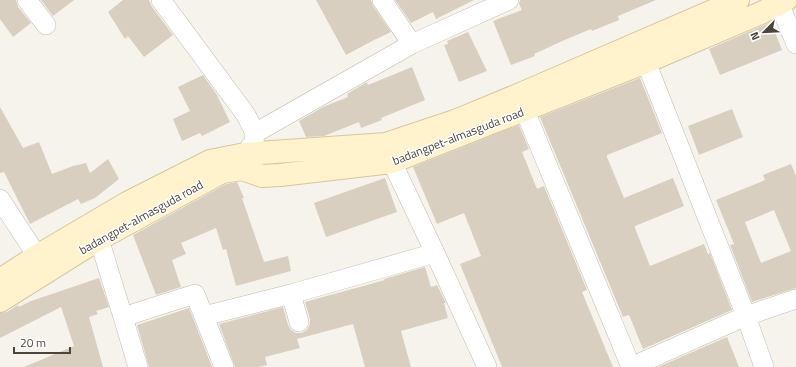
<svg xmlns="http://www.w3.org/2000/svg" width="796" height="367" font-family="'Titillium Web',sans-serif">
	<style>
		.building { fill: #d8cfc1; fill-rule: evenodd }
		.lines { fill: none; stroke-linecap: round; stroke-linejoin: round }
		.street-casing { stroke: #c2bbae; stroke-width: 20 }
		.secondary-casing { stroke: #d6c79b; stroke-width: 24 }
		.street { stroke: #fff; stroke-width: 19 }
		.secondary { stroke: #fff3cd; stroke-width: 22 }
		.labels { text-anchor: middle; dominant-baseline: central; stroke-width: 3; stroke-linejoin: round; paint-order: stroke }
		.street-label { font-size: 12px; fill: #4b4439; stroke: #fff }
	</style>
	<rect width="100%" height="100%" fill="#f6f3ec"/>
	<!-- building -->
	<path class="building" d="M0,0H16L18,7L31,23L13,37L0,19Z
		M41,0H74L53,16Z
		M123,0H149L152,7L173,35L144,57L128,36L125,39L108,12Z
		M316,0H371L373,6L391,32L374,40L346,55Z
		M395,0H474L436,19L433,12L411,23Z
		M520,0H656L618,16L619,20L592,31L591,29L560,42L534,54L535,56L511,65L493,21L522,10L519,4Z
		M771,22L782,50L720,75L709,49Z
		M468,32L487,71L459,82L444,45L448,44L447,41Z
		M412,67L425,100L381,118L382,120L361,128L359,122L324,136L306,137L299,121L323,107L348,97L347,94L367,82L368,85Z
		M203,75L217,95L230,122L202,136L200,133L182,141L173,119L190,111L178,87Z
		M640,78L662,133L607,155V157L624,198L673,178L684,206L635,226V228L650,266L704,244L708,254L710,253L732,310L643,349L629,315L623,317L540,117Z
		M0,107L23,148L39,142L52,174L73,166L86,163L90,173L108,159L119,179L95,198L81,204L78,199L30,224L4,172L0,173Z
		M732,109L743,137L699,155L688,126Z
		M519,125L529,149L522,152L537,189L544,186L587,290L582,292L613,367H502L460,264L481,256L464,213L437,224L413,167Z
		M791,164L796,176V288L752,302L730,245L734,244L716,200L765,180L763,175ZM774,210L791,251L761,263L745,222Z
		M385,178L397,212L326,237L314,203Z
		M237,182L244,198H242L264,262L288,256L291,271L236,286L226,249L223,250L216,228L181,243L186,254L172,260L181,287L156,295L133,235L226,184Z
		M425,267L431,287L437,285L446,303H444L448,318L401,331L411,367H365L353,324L297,339L300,348L265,357L267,365L259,367H235L219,324L283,307L288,325L291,330L296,333H302L307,330L310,324V319L305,302L385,280L384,279Z
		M99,278L109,307L96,311L98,314L89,317L103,367H24L74,346L61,307L0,338V313L7,312L18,305L19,307L31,301Z
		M189,308L212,367H149L137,325Z
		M727,337L739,367H658Z"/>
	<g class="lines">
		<!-- street casing -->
		<g class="street-casing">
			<path id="street" d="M27,0L46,25
				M161,0L246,115L255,133
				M382,0L412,44
				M779,3L796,44
				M646,62L746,316L764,367
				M525,111L631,367
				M392,162L435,253L487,367
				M243,165L245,154L254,142L255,133L412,44L509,0
				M0,199L37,256
				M99,239L123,317L195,294L224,367
				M204,316L291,294
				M123,317L138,367
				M299,322L291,294L435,253
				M631,367L746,316L796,299"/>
		</g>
		<!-- secondary casing -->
		<g class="secondary-casing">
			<path id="secondary" d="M0,280L37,256L127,203L210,161L245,154L386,144L455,121L518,95L738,0
				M0,301L99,239L222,172L242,169L262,176L280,175L392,162L646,62L763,12L786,0"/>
		</g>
		<!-- street -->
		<use href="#street" class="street"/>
		<!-- secondary -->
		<use href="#secondary" class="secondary"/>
	</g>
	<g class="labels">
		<!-- street labels -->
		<g class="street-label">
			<text transform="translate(458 136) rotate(-21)">badangpet-almasguda road</text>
			<text transform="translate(141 217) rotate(-29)">badangpet-almasguda road</text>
		</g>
	</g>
	<!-- north arrow -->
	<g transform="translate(764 32) rotate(246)" stroke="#ffffff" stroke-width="3" paint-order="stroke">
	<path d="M0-3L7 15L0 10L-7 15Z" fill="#4b4439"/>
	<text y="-6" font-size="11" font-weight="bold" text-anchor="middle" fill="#4b4439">N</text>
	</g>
	<!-- scale -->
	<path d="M14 347v6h56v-6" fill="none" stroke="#4b4439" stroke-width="2"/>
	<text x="20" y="347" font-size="12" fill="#4b4439" stroke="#ffffff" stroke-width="3" paint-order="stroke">20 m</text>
</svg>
